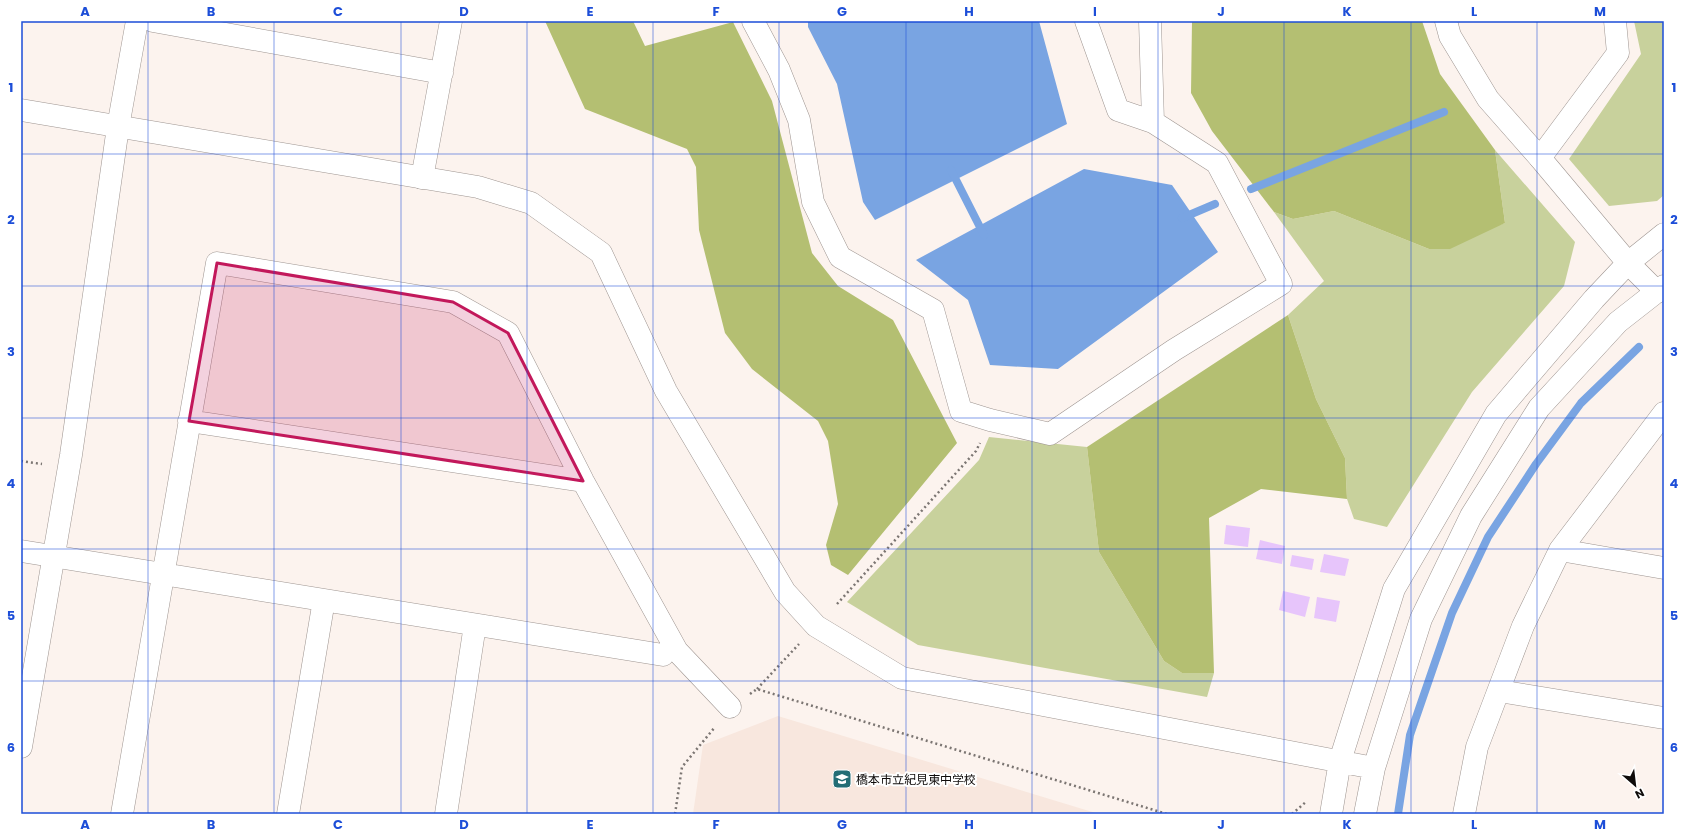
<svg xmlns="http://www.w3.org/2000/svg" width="1685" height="835" font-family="Poppins,'Noto Sans JP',sans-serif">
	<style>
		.built { fill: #f8e7de }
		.green { fill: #c8d19c }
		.forest { fill: #b4bf72 }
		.water { fill: #79a4e2 }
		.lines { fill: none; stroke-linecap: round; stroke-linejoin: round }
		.stream { stroke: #79a4e2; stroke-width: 8 }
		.building { fill: #e7c5fb }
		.minor-casing { stroke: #9e9591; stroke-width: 23 }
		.tertiary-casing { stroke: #9e9591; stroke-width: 23 }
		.path { stroke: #7b7572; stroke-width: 2.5; stroke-dasharray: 2 3; stroke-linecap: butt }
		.minor { stroke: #fff; stroke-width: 22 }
		.tertiary { stroke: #fff; stroke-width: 22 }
		.marked { fill: #c2185b; fill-opacity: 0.2; stroke: #c2185b; stroke-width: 3; stroke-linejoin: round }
		.grid { fill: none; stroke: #1d4ed8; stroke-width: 1; stroke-opacity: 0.55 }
		.labels { text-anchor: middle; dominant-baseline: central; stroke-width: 4; stroke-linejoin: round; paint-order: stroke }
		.poi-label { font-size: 12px; fill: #0e0b0a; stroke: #fff; text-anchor: start }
		.neatline { fill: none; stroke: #1d4ed8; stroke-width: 1.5 }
		.grid-label { font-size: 13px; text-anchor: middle; font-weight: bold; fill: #1d4ed8 }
	</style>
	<rect width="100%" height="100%" fill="#fcf3ee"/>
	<!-- built -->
	<path class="built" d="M778,716L1099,814H693L703,745Z"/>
	<!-- green -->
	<path class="green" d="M1634,21H1664V195L1657,201L1609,206L1569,159L1641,54Z
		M1495,150L1575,242L1564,286L1472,392L1387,527L1354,519L1347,499L1345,458L1316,399L1288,315L1324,281L1274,212L1293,219L1334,211L1429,249L1505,223Z
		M989,437L1087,447L1099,552L1164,661L1182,673H1214L1207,697L918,645L847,602L979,460Z"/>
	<!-- forest -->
	<path class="forest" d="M545,21H633L645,46L733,22L772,101L812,253L838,286L893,320L957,443L848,575L831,565L826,545L838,504L828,441L818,421L752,369L725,333L699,230L696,167L687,149L585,109Z
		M1192,21H1422L1440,74L1495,150L1505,223L1450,249H1429L1334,211L1293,219L1274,212L1212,131L1191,93Z
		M1288,315L1316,399L1345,458L1347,499L1261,489L1209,518L1214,673H1182L1164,661L1099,552L1087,447Z"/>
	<!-- water -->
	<path class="water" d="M808,21H1039L1067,124L875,220L863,202L837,84L808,27Z
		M1084,169L1172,185L1218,252L1058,369L990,365L968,300L916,260Z"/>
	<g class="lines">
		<!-- stream -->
		<path class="stream" d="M951,170L984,235
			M1251,189L1444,112
			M1182,218L1215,204
			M1398,814L1410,735L1452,613L1488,537L1536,464L1581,403L1639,347"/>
	</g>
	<!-- building -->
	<path class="building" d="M1226,525L1250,528L1248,547L1224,544Z
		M1260,540L1285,546L1282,564L1256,559Z
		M1324,554L1349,559L1345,576L1320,572Z
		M1292,555L1314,559L1312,570L1290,566Z
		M1283,591L1310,597L1305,617L1279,610Z
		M1317,597L1340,601L1336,622L1314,618Z"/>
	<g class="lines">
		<!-- minor casing -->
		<g class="minor-casing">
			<path id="minor" d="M153,21L442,73
				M753,21L779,70L799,120L813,202L840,257L933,310L961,411L990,420L1050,434L1174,350L1281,284L1217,163L1153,122L1118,110L1086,21
				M1150,21L1153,122
				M1446,21L1450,36L1488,99L1540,158L1618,53L1615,21
				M118,127L137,21
				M422,178L451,21
				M189,421L583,481
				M1560,550L1664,568
				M21,551L663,655
				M1499,691L1664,718
				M122,814L217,263L453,302L508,333L583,481L677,651L730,707
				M288,814L324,600
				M446,814L475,625
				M1464,814L1477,747L1523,626L1560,550L1664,413"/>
		</g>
		<!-- tertiary casing -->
		<g class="tertiary-casing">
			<path id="tertiary" d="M21,110L478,187L531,203L601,253L666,391L785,592L816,626L902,678L1374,768
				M1540,158L1628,263L1657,292
				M21,747L71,455L118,127
				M1331,814L1340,761L1394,589L1496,414L1594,299L1628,263L1664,234
				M1365,814L1374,768L1421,619L1471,516L1539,408L1618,322L1664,286"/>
		</g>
		<!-- path -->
		<path class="path" d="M21,461L42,464
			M837,604L976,451L980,443
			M757,689L799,644
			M750,694L757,689L1167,814
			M675,814L682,767L715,727
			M1292,814L1307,801"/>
		<!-- minor -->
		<use href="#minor" class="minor"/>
		<!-- tertiary -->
		<use href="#tertiary" class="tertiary"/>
	</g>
	<!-- marked area -->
	<path class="marked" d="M217,263L453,302L508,333L583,481L189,421Z"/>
	<!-- grid -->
	<path class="grid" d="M148,21V814M274,21V814M401,21V814M527,21V814M653,21V814M779,21V814M906,21V814M1032,21V814M1158,21V814M1284,21V814M1411,21V814M1537,21V814M21,154H1664M21,286H1664M21,418H1664M21,549H1664M21,681H1664"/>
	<!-- icons -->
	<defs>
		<g id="school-square" transform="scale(1)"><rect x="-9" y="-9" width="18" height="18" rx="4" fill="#226d75" stroke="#fff"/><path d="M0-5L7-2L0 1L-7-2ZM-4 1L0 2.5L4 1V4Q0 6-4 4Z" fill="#fff"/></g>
	</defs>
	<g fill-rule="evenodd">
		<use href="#school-square" x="842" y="779"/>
	</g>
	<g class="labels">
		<!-- poi labels -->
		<g class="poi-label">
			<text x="856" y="779">橋本市立紀見東中学校</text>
		</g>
	</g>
	<!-- border -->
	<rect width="1685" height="835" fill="none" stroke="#ffffff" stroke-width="44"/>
	<!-- north arrow -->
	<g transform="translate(1635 785) rotate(152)" stroke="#ffffff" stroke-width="3" paint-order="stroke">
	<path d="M0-3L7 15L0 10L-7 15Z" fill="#0e0b0a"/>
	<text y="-6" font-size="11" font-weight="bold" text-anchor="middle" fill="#0e0b0a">N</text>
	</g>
	<rect x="22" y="22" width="1641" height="791" class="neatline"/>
	<g class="grid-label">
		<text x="85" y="16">A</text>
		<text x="211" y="16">B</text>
		<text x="338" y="16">C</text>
		<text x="464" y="16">D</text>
		<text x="590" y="16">E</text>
		<text x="716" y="16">F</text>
		<text x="842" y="16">G</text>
		<text x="969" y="16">H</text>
		<text x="1095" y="16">I</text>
		<text x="1221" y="16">J</text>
		<text x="1347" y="16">K</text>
		<text x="1474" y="16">L</text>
		<text x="1600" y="16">M</text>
		<text x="11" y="92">1</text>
		<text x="1674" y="92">1</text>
		<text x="11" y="224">2</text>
		<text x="1674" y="224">2</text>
		<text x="11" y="356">3</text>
		<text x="1674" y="356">3</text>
		<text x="11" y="488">4</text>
		<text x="1674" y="488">4</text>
		<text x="11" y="620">5</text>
		<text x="1674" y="620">5</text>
		<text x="11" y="752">6</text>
		<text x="1674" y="752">6</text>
		<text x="85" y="829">A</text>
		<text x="211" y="829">B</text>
		<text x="338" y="829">C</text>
		<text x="464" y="829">D</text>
		<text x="590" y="829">E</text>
		<text x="716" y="829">F</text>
		<text x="842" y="829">G</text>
		<text x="969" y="829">H</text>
		<text x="1095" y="829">I</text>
		<text x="1221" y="829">J</text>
		<text x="1347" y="829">K</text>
		<text x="1474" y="829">L</text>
		<text x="1600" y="829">M</text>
	</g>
</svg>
